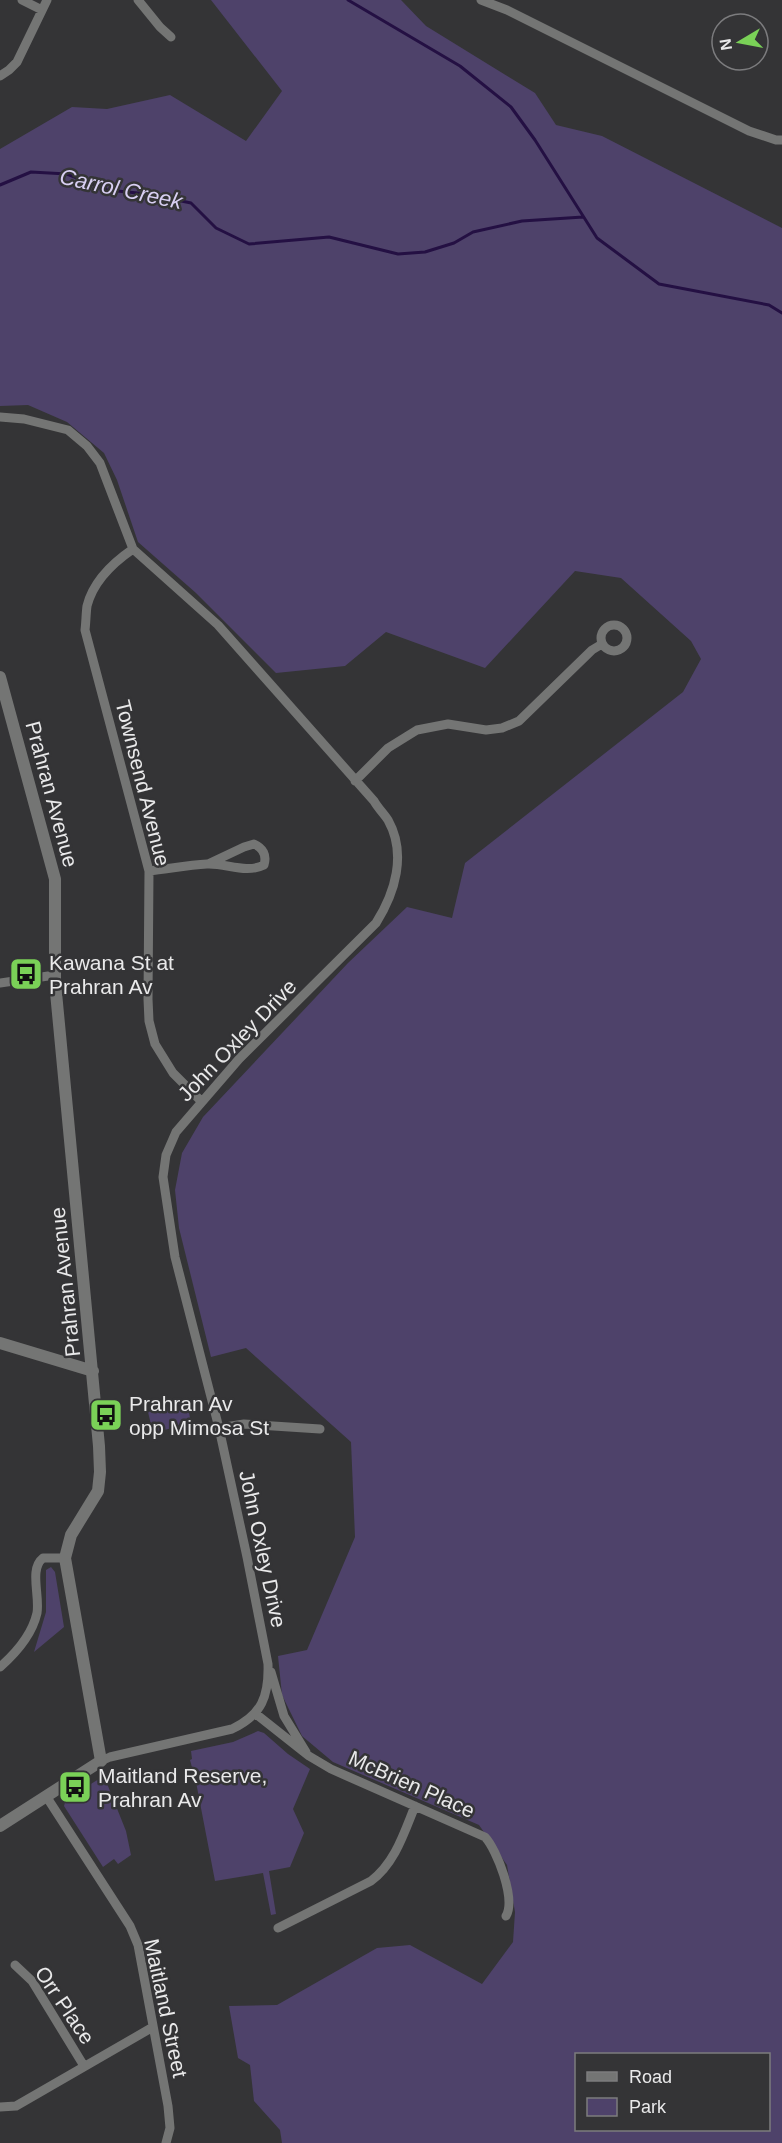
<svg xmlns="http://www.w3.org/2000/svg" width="782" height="2143" font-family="Arial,sans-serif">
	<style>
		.green { fill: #4e426a; fill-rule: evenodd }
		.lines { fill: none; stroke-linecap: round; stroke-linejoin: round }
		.stream { stroke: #241043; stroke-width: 3 }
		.minor { stroke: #747574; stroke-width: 9 }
		.tertiary { stroke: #747574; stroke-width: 12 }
		.labels { text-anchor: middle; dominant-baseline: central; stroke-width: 5; stroke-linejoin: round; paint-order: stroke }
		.street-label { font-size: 21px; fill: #e9e9ea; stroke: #343436 }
		.poi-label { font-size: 21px; fill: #e9e9ea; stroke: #343436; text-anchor: start }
		.water-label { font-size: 22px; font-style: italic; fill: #d8cff2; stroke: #343436 }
	</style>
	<rect width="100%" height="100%" fill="#343436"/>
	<!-- green -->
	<path class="green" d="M211,0H401L426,26L535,93L556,125L602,136L782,228V2143H282L280,2130L254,2101L250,2065L238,2058L229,2006L277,2005L377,1948L410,1945L482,1984L513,1942L515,1912L507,1865L479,1825L333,1762L302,1736L282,1695L278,1656L307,1650L355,1537L351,1442L246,1348L211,1357L179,1228L175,1190L182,1153L203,1117L348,963L407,907L452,918L465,863L683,692L701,659L691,641L621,578L575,571L485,668L386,632L345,666L276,673L196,593L138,542L117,480L104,453L67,422L28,405L0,406V149L72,107L107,109L170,95L246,141L282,91ZM576,2054H768V2130H576Z
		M187,1402L191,1423L153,1433L148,1412Z
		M51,1567L55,1572L64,1627L34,1652L46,1612V1570Z
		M258,1731L264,1733L288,1754L310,1769L293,1809L304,1833L290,1867L269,1871L276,1914L271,1915L263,1873L215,1881L196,1782L190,1760L192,1759L191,1751L233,1742Z
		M104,1776L126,1831L131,1855L118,1864L114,1859L103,1867L64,1806L66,1799Z"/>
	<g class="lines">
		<!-- stream -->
		<path class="stream" d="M348,0L460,66L511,107L535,140L597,238L659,284L769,305L782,313
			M0,185L31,172L67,174L107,190L148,194L191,203L216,228L249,244L329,237L398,254L425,252L454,243L473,232L522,221L583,217"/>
		<!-- minor -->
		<path class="minor" d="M22,0L42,10
			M138,0L160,27L171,37
			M481,0L507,10L749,131L776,140H782
			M0,76L9,70L17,62L47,0
			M0,417L24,419L68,430L87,446L100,463L133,549L218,625L374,801C378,808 384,814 388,820C407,854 395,893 376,923L239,1059L176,1132L166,1155L163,1177L175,1257L219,1428L247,1557L268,1664C269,1696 262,1715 232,1729L110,1757L101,1761
			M133,549C114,562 93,582 87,606C86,613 86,622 85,630L149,871L148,999L149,1021L155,1044L173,1073L201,1101
			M601 638a13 13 0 1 1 26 0a13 13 0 1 1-26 0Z
			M355,781L388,748L417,730L448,724L486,730L502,728L519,721L592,650L602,644
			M149,871C168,869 188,865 207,864C226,863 246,874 264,865C267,855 263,848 254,844L244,847L208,864
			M0,983L55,975
			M219,1428L244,1424L320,1429
			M0,1667C16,1653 32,1635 37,1613C40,1595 29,1569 43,1558H65
			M271,1672L284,1716L306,1752
			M256,1714L309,1756L331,1769L485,1837C497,1850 516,1899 506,1916
			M46,1796L130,1926L138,1945L168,2106L170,2128L166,2143
			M278,1928L371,1881C395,1863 404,1833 415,1806
			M15,1965L32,1981L84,2066
			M0,2107L16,2106L153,2027"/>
		<!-- tertiary -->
		<path class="tertiary" d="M0,677L55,879V982L99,1446L100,1472L98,1491L71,1535L65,1558L101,1761L0,1826
			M0,1343L93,1371"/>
	</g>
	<!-- icons -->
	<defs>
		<g id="bus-square" transform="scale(1.725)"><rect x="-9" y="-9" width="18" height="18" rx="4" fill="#7ad157" stroke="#343436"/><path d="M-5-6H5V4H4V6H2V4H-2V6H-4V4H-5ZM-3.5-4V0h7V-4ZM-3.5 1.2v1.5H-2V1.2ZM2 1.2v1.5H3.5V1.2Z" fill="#111"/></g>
	</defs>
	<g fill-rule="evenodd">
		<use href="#bus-square" x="26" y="974"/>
		<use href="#bus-square" x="106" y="1415"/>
		<use href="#bus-square" x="75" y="1787"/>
	</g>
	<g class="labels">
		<!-- street labels -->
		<g class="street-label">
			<text transform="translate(143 783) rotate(76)">Townsend Avenue</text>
			<text transform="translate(52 794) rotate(75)">Prahran Avenue</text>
			<text transform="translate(237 1040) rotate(-46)">John Oxley Drive</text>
			<text transform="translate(65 1282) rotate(-96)">Prahran Avenue</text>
			<text transform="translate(263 1549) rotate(78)">John Oxley Drive</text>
			<text transform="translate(412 1784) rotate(24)">McBrien Place</text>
			<text transform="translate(65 2005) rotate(56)">Orr Place</text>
			<text transform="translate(166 2008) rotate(78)">Maitland Street</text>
		</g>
		<!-- poi labels -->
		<g class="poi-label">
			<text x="49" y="962">Kawana St at<tspan x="49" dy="24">Prahran Av</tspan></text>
			<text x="129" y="1403">Prahran Av<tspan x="129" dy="24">opp Mimosa St</tspan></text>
			<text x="98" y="1775">Maitland Reserve,<tspan x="98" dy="24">Prahran Av</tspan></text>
		</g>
		<!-- water labels -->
		<g class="water-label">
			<text transform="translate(121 189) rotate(12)">Carrol Creek</text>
		</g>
	</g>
	<!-- legend -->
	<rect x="575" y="2053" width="195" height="78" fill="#343436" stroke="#7c7c7e" stroke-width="1.5"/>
	<rect x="587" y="2072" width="30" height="9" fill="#747574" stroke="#7c7c7e" stroke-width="1.5"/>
	<text x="629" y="2083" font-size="18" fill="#e9e9ea">Road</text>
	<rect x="587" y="2098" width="30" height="18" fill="#4e426a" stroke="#7c7c7e" stroke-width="1.5"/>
	<text x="629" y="2113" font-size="18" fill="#e9e9ea">Park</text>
	<!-- north arrow -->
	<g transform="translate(740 42) rotate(260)"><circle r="28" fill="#343436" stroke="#7c7c7e" stroke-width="1.5"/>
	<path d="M0-4.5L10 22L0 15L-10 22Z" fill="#7ad157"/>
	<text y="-9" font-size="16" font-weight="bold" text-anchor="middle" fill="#e9e9ea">N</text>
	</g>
</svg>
